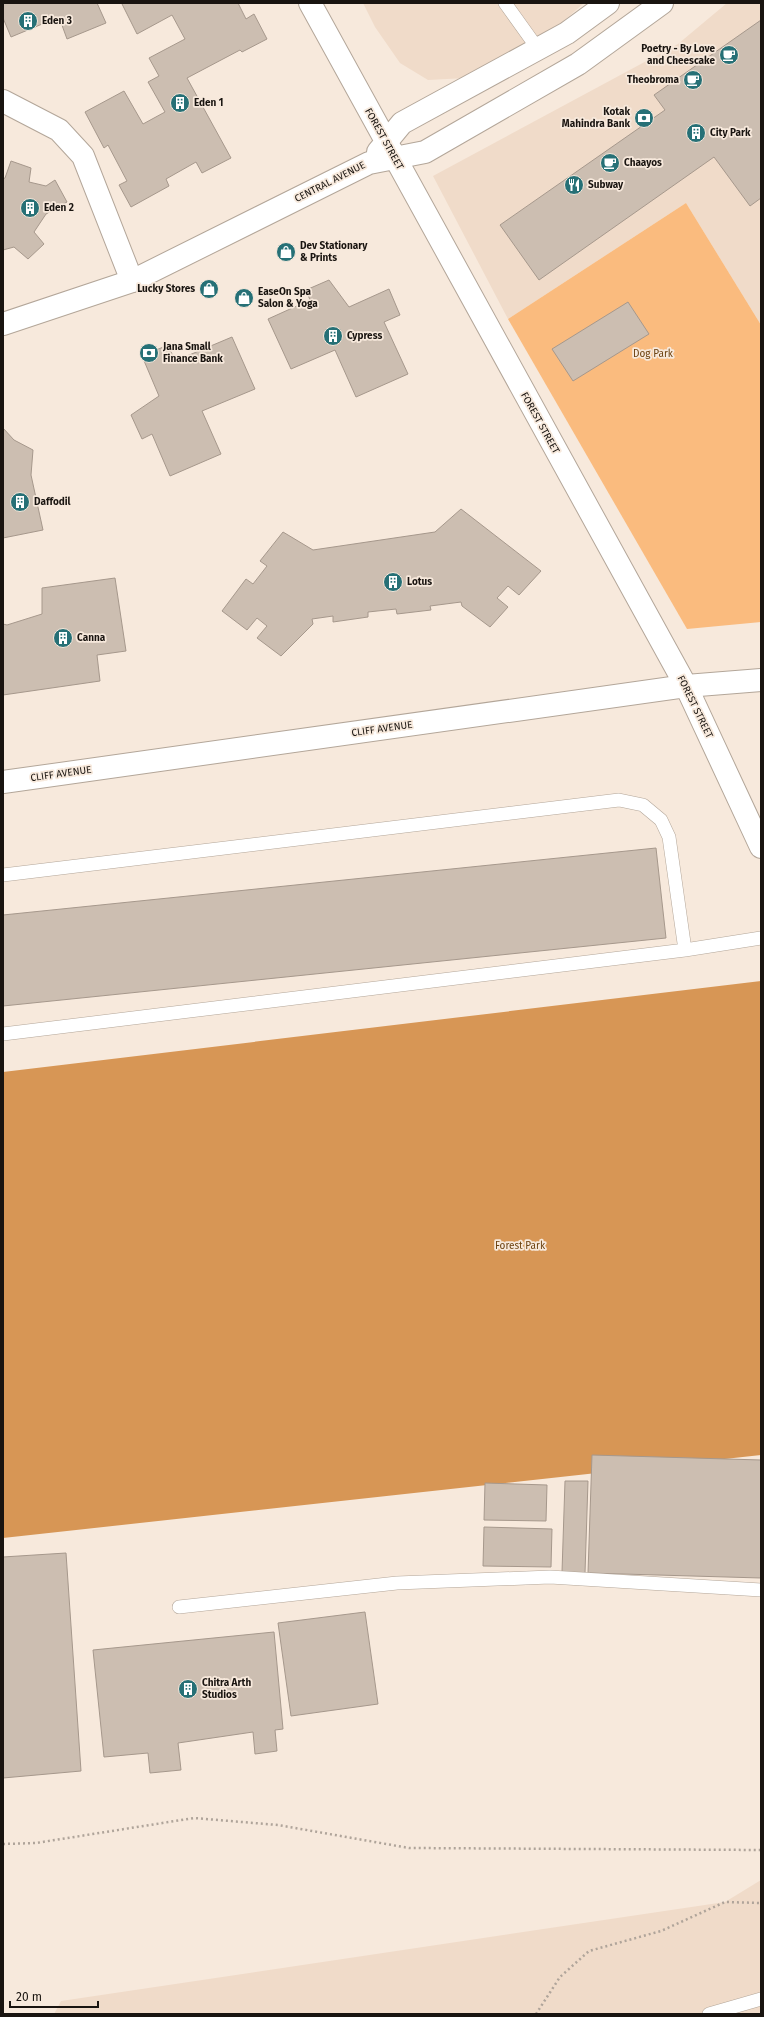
<svg xmlns="http://www.w3.org/2000/svg" width="764" height="2017" font-family="'Fira Sans',sans-serif">
	<style>
		.built { fill: #f0dbc9 }
		.green { fill: #fabb7e }
		.forest { fill: #d79655 }
		.building { fill: #ccbeb1; stroke: #a6988c }
		.lines { fill: none; stroke-linecap: round; stroke-linejoin: round }
		.lane-casing { stroke: #b3a699; stroke-width: 14 }
		.street-casing { stroke: #b3a699; stroke-width: 24 }
		.secondary-casing { stroke: #b3a699; stroke-width: 24 }
		.path { stroke: #afa49a; stroke-width: 2.5; stroke-dasharray: 2 3; stroke-linecap: butt }
		.lane { stroke: #fff; stroke-width: 13 }
		.street { stroke: #fff; stroke-width: 22 }
		.secondary { stroke: #fff; stroke-width: 22 }
		.labels { text-anchor: middle; dominant-baseline: central; stroke-width: 3.5; stroke-linejoin: round; paint-order: stroke }
		.poi-label { font-size: 10px; font-weight: bold; fill: #191410; stroke: #f7e9dc; text-anchor: start }
		.street-label { font-size: 10px; fill: #191410; stroke: #f7e9dc }
		.park-label { font-size: 10px; fill: #6c410f; stroke: #f7e9dc }
	</style>
	<rect width="100%" height="100%" fill="#f7e9dc"/>
	<!-- built -->
	<path class="built" d="M363,3H584L549,34L466,78L428,80L400,63L375,27Z
		M727,3H761V325L686,203L508,319L433,176L678,44Z
		M761,1880V2014H54L61,2001L725,1902Z"/>
	<!-- green -->
	<path class="green" d="M686,203L761,325V622L687,629L508,319Z"/>
	<!-- forest -->
	<path class="forest" d="M761,981V1455L3,1538V1072Z"/>
	<!-- building -->
	<path class="building" d="M3,3H97L106,23L67,39L59,17L11,37L3,18Z
		M124,3H238L246,19L254,14L267,39L242,52L240,50L187,78L231,158L202,173L196,162L166,179L169,186L131,207L119,185L127,181L108,145L104,148L85,112L124,91L143,124L165,112L148,82L159,76L149,58L185,39L172,15L137,34L122,4Z
		M761,20V198L750,206L714,157L539,280L500,225L665,110L654,95Z
		M11,161L31,168L29,182L46,186L55,180L67,202L46,214L34,232L44,244L28,259L14,247L3,250V179L5,178Z
		M329,280L349,307L389,289L400,315L384,322L408,374L356,397L335,350L291,369L268,319L310,300L306,290Z
		M628,302L649,334L573,381L552,349Z
		M232,337L255,389L202,411L221,454L170,476L152,434L142,439L131,415L159,396L142,356L168,345L175,361Z
		M3,428L14,440L33,450L31,475L43,530L3,538Z
		M461,509L541,571L519,595L508,586L497,598L508,607L490,627L462,606L461,602L430,606L431,610L397,614L396,609L368,612V617L333,622V616L312,619L313,624L281,656L257,638L267,626L257,618L247,630L222,611L246,579L253,584L267,566L260,561L283,532L313,550L435,532Z
		M115,578L126,651L97,655L100,681L3,695V624L7,625L42,614V588Z
		M656,848L666,938L3,1006V915Z
		M592,1455L761,1460V1578L588,1573Z
		M565,1481H588L585,1573L562,1572Z
		M485,1483L547,1485L546,1521L484,1520Z
		M484,1527L552,1529L551,1567L483,1566Z
		M66,1553L81,1771L3,1778V1557Z
		M365,1612L378,1704L291,1716L278,1623Z
		M274,1632L283,1729L275,1730L277,1751L255,1754L253,1732L178,1743L181,1770L150,1773L148,1753L104,1757L93,1650Z"/>
	<g class="lines">
		<!-- lane casing -->
		<g class="lane-casing">
			<path id="lane" d="M505,3L538,49
				M3,875L619,800L643,805L661,820L669,837L685,950
				M3,1034L685,950L761,938
				M179,1607L397,1583L550,1577L761,1590
				M709,2014L761,1999"/>
		</g>
		<!-- street casing -->
		<g class="street-casing">
			<path id="street" d="M3,101L59,130L83,156L132,281"/>
		</g>
		<!-- secondary casing -->
		<g class="secondary-casing">
			<path id="secondary" d="M310,3L686,686L761,847
				M378,152L402,123L567,33L608,3
				M3,324L132,281L369,163L425,152L578,64L662,3
				M3,782L686,686L761,680"/>
		</g>
		<!-- path -->
		<path class="path" d="M3,1844L36,1843L194,1818L278,1825L409,1848L761,1850
			M536,2014L560,1977L589,1951L661,1931L725,1902L761,1903"/>
		<!-- lane -->
		<use href="#lane" class="lane"/>
		<!-- street -->
		<use href="#street" class="street"/>
		<!-- secondary -->
		<use href="#secondary" class="secondary"/>
	</g>
	<!-- icons -->
	<defs>
		<g id="building-disc" transform="scale(1)"><circle r="9.5" fill="#267076" stroke="#f7e9dc"/><path d="M-4-6H4V6H1V3H-1V6H-4ZM-2.5-4.3h1.7v1.8h-1.7ZM.8-4.3h1.7v1.8H.8ZM-2.5-1h1.7V.8h-1.7ZM.8-1h1.7V.8H.8Z" fill="#fff"/></g>
		<g id="cafe-disc" transform="scale(1)"><circle r="9.5" fill="#267076" stroke="#f7e9dc"/><path d="M-5.5-4.5H6V0H3Q3 3.5 0 3.5H-2.5Q-5.5 3.5-5.5 0ZM3-3.2v2h1.7v-2ZM-6 4.5H4V6H-6Z" fill="#fff"/></g>
		<g id="bank-disc" transform="scale(1)"><circle r="9.5" fill="#267076" stroke="#f7e9dc"/><path d="M-6-4H6V4H-6ZM0-2.3a2.3 2.3 0 1 0 0 4.6a2.3 2.3 0 1 0 0-4.6Z" fill="#fff"/></g>
		<g id="restaurant-disc" transform="scale(1)"><circle r="9.5" fill="#267076" stroke="#f7e9dc"/><path d="M-5-6h1v4h1v-4h1v4h1v-4h1v5L-1.5 .5V6h-2V.5L-5-1ZM5-6V6H3V1.5H1.5Q1.5-4 5-6Z" fill="#fff"/></g>
		<g id="shop-disc" transform="scale(1)"><circle r="9.5" fill="#267076" stroke="#f7e9dc"/><path d="M-5-2.5h2.3a2.7 3.5 0 0 1 5.4 0H5L5.5 6h-11ZM-1.5-2.5h3a1.5 2.3 0 0 0-3 0Z" fill="#fff"/></g>
	</defs>
	<g fill-rule="evenodd">
		<use href="#building-disc" x="28" y="21"/>
		<use href="#cafe-disc" x="729" y="55"/>
		<use href="#cafe-disc" x="693" y="80"/>
		<use href="#building-disc" x="180" y="103"/>
		<use href="#bank-disc" x="644" y="118"/>
		<use href="#building-disc" x="696" y="133"/>
		<use href="#cafe-disc" x="610" y="163"/>
		<use href="#restaurant-disc" x="574" y="185"/>
		<use href="#building-disc" x="30" y="208"/>
		<use href="#shop-disc" x="286" y="252"/>
		<use href="#shop-disc" x="209" y="289"/>
		<use href="#shop-disc" x="244" y="298"/>
		<use href="#building-disc" x="333" y="336"/>
		<use href="#bank-disc" x="149" y="353"/>
		<use href="#building-disc" x="20" y="502"/>
		<use href="#building-disc" x="393" y="582"/>
		<use href="#building-disc" x="63" y="638"/>
		<use href="#building-disc" x="188" y="1689"/>
	</g>
	<g class="labels">
		<!-- poi labels -->
		<g class="poi-label">
			<text x="42" y="21">Eden 3</text>
			<text x="715" y="49" text-anchor="end">Poetry - By Love<tspan x="715" dy="12">and Cheescake</tspan></text>
			<text x="679" y="80" text-anchor="end">Theobroma</text>
			<text x="194" y="103">Eden 1</text>
			<text x="630" y="112" text-anchor="end">Kotak<tspan x="630" dy="12">Mahindra Bank</tspan></text>
			<text x="710" y="133">City Park</text>
			<text x="624" y="163">Chaayos</text>
			<text x="588" y="185">Subway</text>
			<text x="44" y="208">Eden 2</text>
			<text x="300" y="246">Dev Stationary<tspan x="300" dy="12">&amp; Prints</tspan></text>
			<text x="195" y="289" text-anchor="end">Lucky Stores</text>
			<text x="258" y="292">EaseOn Spa<tspan x="258" dy="12">Salon &amp; Yoga</tspan></text>
			<text x="347" y="336">Cypress</text>
			<text x="163" y="347">Jana Small<tspan x="163" dy="12">Finance Bank</tspan></text>
			<text x="34" y="502">Daffodil</text>
			<text x="407" y="582">Lotus</text>
			<text x="77" y="638">Canna</text>
			<text x="202" y="1683">Chitra Arth<tspan x="202" dy="12">Studios</tspan></text>
		</g>
		<!-- street labels -->
		<g class="street-label">
			<text transform="translate(384 139) rotate(61)">FOREST STREET</text>
			<text transform="translate(330 182) rotate(-27)">CENTRAL AVENUE</text>
			<text transform="translate(540 423) rotate(61)">FOREST STREET</text>
			<text transform="translate(695 707) rotate(64)">FOREST STREET</text>
			<text transform="translate(382 729) rotate(-8)">CLIFF AVENUE</text>
			<text transform="translate(61 774) rotate(-8)">CLIFF AVENUE</text>
		</g>
		<!-- park labels -->
		<g class="park-label">
			<text x="653" y="354">Dog Park</text>
			<text x="520" y="1246">Forest Park</text>
		</g>
	</g>
	<!-- border -->
	<rect width="764" height="2017" fill="none" stroke="#191410" stroke-width="8"/>
	<!-- scale -->
	<path d="M10 2001v6h88v-6" fill="none" stroke="#191410" stroke-width="2"/>
	<text x="16" y="2001" font-size="12" fill="#191410" stroke="#f7e9dc" stroke-width="3" paint-order="stroke">20 m</text>
</svg>
